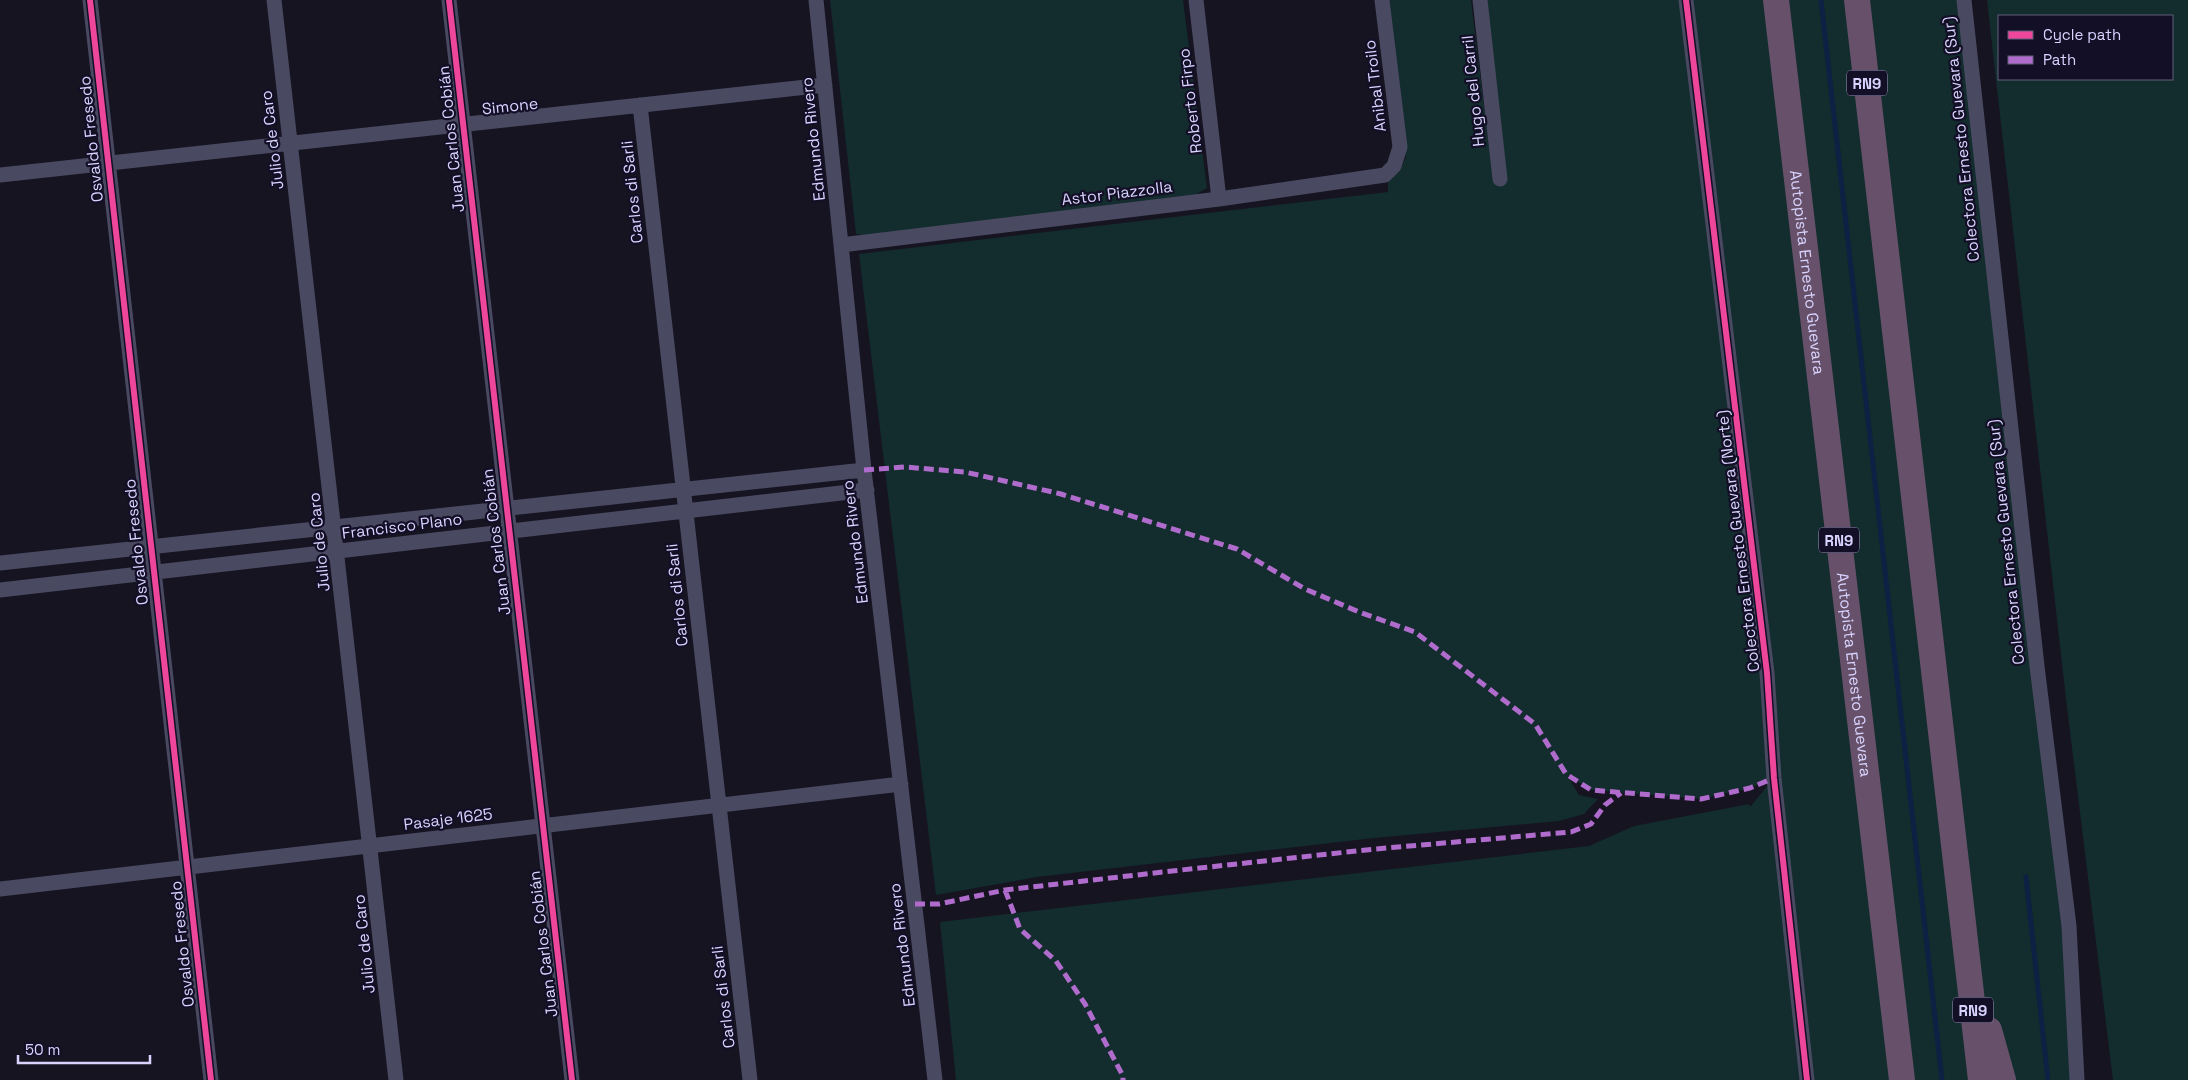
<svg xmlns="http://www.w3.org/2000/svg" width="2188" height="1080" font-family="'Space Grotesk',sans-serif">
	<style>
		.green { fill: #132c2d; fill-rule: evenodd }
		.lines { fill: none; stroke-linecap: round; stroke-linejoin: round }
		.stream { stroke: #0d2144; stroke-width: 5 }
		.minor { stroke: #4a4962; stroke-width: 15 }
		.motorway { stroke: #67516a; stroke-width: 26 }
		.quiet { stroke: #b06ccc; stroke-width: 5; stroke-dasharray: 10 5; stroke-linecap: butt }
		.cycleway-casing { stroke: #130f26; stroke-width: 9 }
		.cycleway { stroke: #ed469a; stroke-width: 6 }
		.labels { text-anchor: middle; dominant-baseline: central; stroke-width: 4.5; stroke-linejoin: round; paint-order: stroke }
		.shield { fill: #130f26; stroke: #9e99be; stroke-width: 1 }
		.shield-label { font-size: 15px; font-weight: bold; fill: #d9d4ff }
		.street-label { font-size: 16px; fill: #d9d4ff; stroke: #130f26 }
	</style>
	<rect width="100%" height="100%" fill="#161421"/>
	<!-- green -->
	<path class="green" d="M830,0H1183L1207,188L1195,195L871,236L856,234Z
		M1389,0H1471L1493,179L1480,0H1964L2037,666L2077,1080H956L940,922L1589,846L1634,826L1749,804L1750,807L1773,779L1750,788L1701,799L1591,790L1567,775L1579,795L1598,799L1584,814L1559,821L1374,838L1037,877L936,895L859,254L1388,192V179L1400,170L1406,157Z
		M1987,0H2188V1080H2113L2066,699ZM1999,16H2172V79H1999Z"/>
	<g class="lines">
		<!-- stream -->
		<path class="stream" d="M1821,0L1942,1080
			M2026,877L2048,1080"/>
		<!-- minor -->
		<path class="minor" d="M90,0L211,1080
			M274,0L396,1080
			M449,0L572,1080
			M816,0L864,470L935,1080
			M1196,0L1219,199
			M1480,0L1500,179
			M1686,0L1767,673L1774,778L1807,1080
			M1964,0L2037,666L2069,926L2077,1080
			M640,105L750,1080
			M0,175L825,85
			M841,245L1219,199L1385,175L1394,166L1400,147L1382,0
			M0,563L864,470
			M0,590L867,490
			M0,889L901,784"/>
		<!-- motorway -->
		<g class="motorway">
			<path id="s1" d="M1776,0L1902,1080"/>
			<path d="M1857,0L1981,1080"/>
			<path d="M1989,1030L2003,1080"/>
		</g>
		<!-- quiet -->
		<path class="quiet" d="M864,470L905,467L965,472L1061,494L1237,549L1305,589L1359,612L1415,632L1535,724L1566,774L1591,790L1701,799L1750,788L1774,778
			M1005,890L1020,929L1056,961L1085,1004L1123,1076V1080
			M915,904H939L1005,890L1172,871L1375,849L1571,832L1591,824L1605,805L1621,793"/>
		<!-- cycleway casing -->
		<g class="cycleway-casing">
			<path id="cycleway" d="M90,0L211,1080
				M449,0L572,1080
				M1686,0L1767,673L1774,778L1807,1080"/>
		</g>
		<!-- cycleway -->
		<use href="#cycleway" class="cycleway"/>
	</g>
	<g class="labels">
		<!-- shield labels -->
		<g class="shield">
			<rect x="1847" y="70.5" width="40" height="25" rx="4"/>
			<rect x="1819" y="527.5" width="40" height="25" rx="4"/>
			<rect x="1953" y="997.5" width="40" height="25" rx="4"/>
		</g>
		<g class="shield-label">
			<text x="1867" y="83">RN9</text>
			<text x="1839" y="540">RN9</text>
			<text x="1973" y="1010">RN9</text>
		</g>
		<!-- street labels -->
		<g class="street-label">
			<text transform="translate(1375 86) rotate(-97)">Anibal Troilo</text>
			<text transform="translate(1473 91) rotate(-96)">Hugo del Carril</text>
			<text transform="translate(1190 101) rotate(-97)">Roberto Firpo</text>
			<text transform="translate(510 106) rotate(-6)">Simone</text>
			<text transform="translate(91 139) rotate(-96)">Osvaldo Fresedo</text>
			<text transform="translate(451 139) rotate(-96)">Juan Carlos Cobián</text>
			<text transform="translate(813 139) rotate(-96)">Edmundo Rivero</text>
			<text transform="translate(1961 139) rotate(-96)">Colectora Ernesto Guevara (Sur)</text>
			<text transform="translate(272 140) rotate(-97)">Julio de Caro</text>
			<text transform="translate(632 192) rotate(-96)">Carlos di Sarli</text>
			<text transform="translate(1117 193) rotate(-7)">Astor Piazzolla</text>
			<text stroke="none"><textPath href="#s1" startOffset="274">Autopista Ernesto Guevara</textPath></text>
			<text transform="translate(402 526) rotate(-7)">Francisco Plano</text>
			<text transform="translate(1738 541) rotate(-97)">Colectora Ernesto Guevara (Norte)</text>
			<text transform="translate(136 542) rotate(-96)">Osvaldo Fresedo</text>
			<text transform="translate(319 542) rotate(-96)">Julio de Caro</text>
			<text transform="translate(496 542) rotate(-97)">Juan Carlos Cobián</text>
			<text transform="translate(855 542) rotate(-97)">Edmundo Rivero</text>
			<text transform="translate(2006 542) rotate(-96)">Colectora Ernesto Guevara (Sur)</text>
			<text transform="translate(677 595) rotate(-96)">Carlos di Sarli</text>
			<text stroke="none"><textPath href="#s1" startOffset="679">Autopista Ernesto Guevara</textPath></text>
			<text transform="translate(448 819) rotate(-7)">Pasaje 1625</text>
			<text transform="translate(182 944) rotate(-96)">Osvaldo Fresedo</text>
			<text transform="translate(364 944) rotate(-96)">Julio de Caro</text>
			<text transform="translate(543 944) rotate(-97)">Juan Carlos Cobián</text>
			<text transform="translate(902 945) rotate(-97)">Edmundo Rivero</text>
			<text transform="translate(723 997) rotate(-97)">Carlos di Sarli</text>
		</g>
	</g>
	<!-- legend -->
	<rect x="1998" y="15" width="175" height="65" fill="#130f26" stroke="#625e7d"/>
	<rect x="2008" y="31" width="25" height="8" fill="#ed469a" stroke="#625e7d"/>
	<text x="2043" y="40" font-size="15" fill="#d9d4ff">Cycle path</text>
	<rect x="2008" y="56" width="25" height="8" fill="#b06ccc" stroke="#625e7d"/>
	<text x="2043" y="65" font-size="15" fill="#d9d4ff">Path</text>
	<!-- scale -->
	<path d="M18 1055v8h132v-8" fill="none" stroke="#d9d4ff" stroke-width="2.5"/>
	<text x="25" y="1055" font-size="15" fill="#d9d4ff" stroke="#130f26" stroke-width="4" paint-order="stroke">50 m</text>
</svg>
